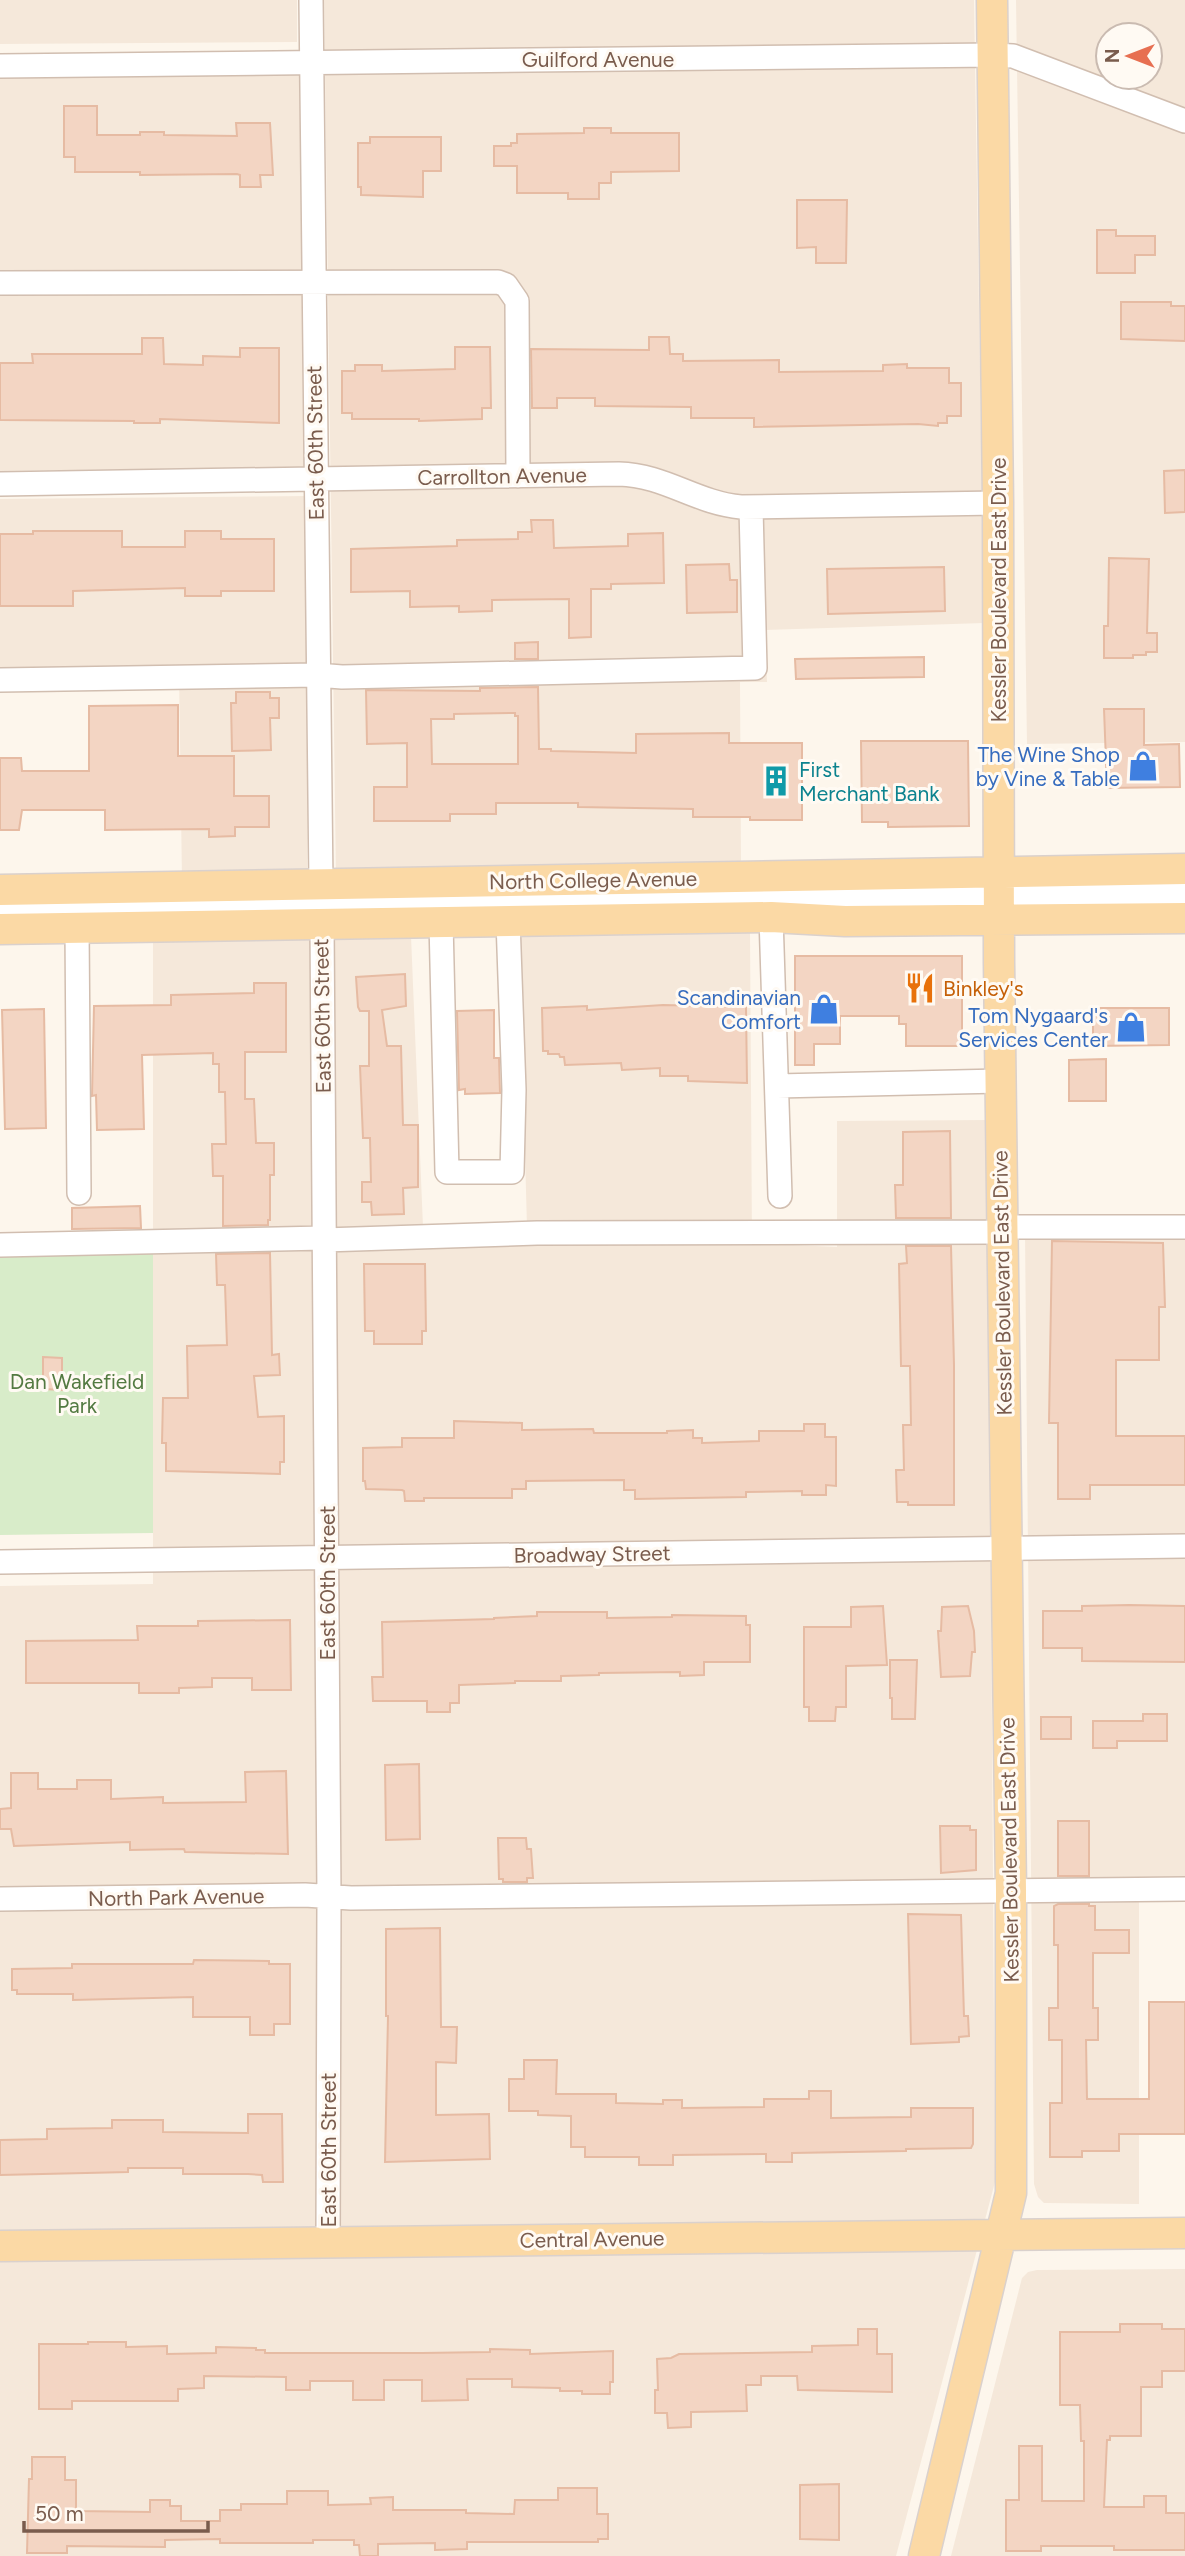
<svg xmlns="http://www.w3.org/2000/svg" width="1185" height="2556" font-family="Figtree,sans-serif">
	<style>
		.residential { fill: #f5e8da; fill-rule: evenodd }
		.green { fill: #d8ecc9 }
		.building { fill: #f3d5c3; stroke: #e6bba3; stroke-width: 2; fill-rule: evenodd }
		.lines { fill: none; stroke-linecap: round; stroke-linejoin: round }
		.minor-casing { stroke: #d1beb0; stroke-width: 26 }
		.major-casing { stroke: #dad1cd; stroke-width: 33 }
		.minor { stroke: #fff; stroke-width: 23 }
		.major { stroke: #fbd9a5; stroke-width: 30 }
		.labels { text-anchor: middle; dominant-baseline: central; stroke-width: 6; stroke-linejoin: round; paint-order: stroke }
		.street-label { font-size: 21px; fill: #7a5c4d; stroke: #fffaf3 }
		.shop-label { font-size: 21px; fill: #366cbe; stroke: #fffaf3; text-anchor: end }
		.culture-label { font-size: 21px; fill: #0d838f; stroke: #fffaf3; text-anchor: start }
		.food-label { font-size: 21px; fill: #c56008; stroke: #fffaf3; text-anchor: start }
		.park-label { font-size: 21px; fill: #537a41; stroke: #fffaf3 }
	</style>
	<rect width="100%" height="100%" fill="#fdf6ec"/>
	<!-- residential -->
	<path class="residential" d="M0,0H297V42L0,44Z
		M324,0H974L984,623L765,630L767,682H740L741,871L336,877Z
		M1016,0H1185V742L1027,744ZM1108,35H1150V77H1108Z
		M299,71L308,467L0,471V74Z
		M310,496L307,876L182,880L179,673L0,675V499Z
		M750,932L752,1243L837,1247V1121L988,1120L995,2182L896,2556H0V1586L153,1584V940L411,936L423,1227H527L519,934Z
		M1025,1233H1185V1894L1139,1895V2204L1044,2203L1038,2197L1034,2184Z
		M1185,2269V2556H951L1022,2278L1028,2272L1037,2270Z"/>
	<!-- green -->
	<path class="green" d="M153,1250V1533L0,1535V1253Z"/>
	<!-- building -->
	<path class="building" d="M64,106H97V135H140V132H164V135L237,136L236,123H270L273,175H260L261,187H240V175L237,174L140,175V172H75V157H64Z
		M584,128H611V133H679V171L611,172V183H599V199H568V193H517V166H494V146H511V143H517V134L584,133Z
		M370,137H441V171H423V197L361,195V187H358V143H370Z
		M797,200H847L846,263H816V247L797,248Z
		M1097,230H1116V236H1155V255H1135V273H1097Z
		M1121,302H1171V306H1185V341L1121,339Z
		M649,337H669L670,354H683V361L779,360V372L883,371V365L907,364V368H949V383H961V416H947V423H938V426L918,424L754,427V418H691V407L595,406V398H557V408H532L531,349L649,350Z
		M142,338H163L164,364L203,365V356L240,357V348H279V423L160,419V423H134V421L0,420V363H33L32,354H142Z
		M455,347H490L491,408H482V419L419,421V419H352V413H342V371H355V365H382V371L455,369Z
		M1185,470V512L1165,513L1164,471Z
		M531,520H553L554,548L628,546V534L663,533L664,583L611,584V589H591V637L569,638V599L492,600V611L459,612V606L410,607V591L351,592V549L457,546V540L518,539V532H532Z
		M33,531H122V547H185V531H221V539H274V591H221V596H185V588L73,591V606H0V534H33Z
		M1109,558L1149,559L1147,633H1157V652H1146V655H1133V658H1104V626H1108Z
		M729,564L730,580H737V612L687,613L686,565Z
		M944,567L945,611L828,614L827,569Z
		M538,642V659H515V643Z
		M924,657V677L796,679L795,659Z
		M538,687L539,749H551V751L636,753V734L729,733V743H802V820H750V817H693V809L578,807V803H496V814H450V821H374V787H407V743L367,744L366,690L480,691V688ZM515,713V716H518V764H432L431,719H454V714Z
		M236,692H270V698H279V718H270L271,750L232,751L231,703H236Z
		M178,705V756H234V796H269V827H235V836L209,837V829L105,830V810H22L19,830H0V758H21L22,771H89V706Z
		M1104,709H1144V745L1179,744L1180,787L1107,788Z
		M861,741H968L969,826L888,827V822H862Z
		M795,956H962V1046H906V1024H899V1016H840V1044H814V1065H795Z
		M405,974L406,1006L382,1010L387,1046H401L403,1125H418V1187L403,1188L404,1214L372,1215L371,1202H362V1182H371L370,1138H363L360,1066H369V1011H360L358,1007L356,977Z
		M254,983H286V1052H245V1099H254L256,1143H274V1175H270V1220H268V1225L223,1226V1176H213L212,1144H226L225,1092H219V1064H213V1053L142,1055L144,1129L97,1130L96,1095L92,1096L94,1006L171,1005V995L254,993Z
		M663,1005L746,1007L747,1083L688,1081V1076H660V1068L622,1070L621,1063L565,1065L564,1057H560L559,1054H548V1051H543L542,1008L587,1006V1010Z
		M1093,1008H1169V1045L1093,1046Z
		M44,1009L46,1128L5,1129L2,1010Z
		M494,1010V1058H499L500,1093L465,1094V1089L459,1090L457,1011Z
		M1106,1059V1101H1069V1060Z
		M950,1131L951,1218H896L895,1185H903V1132Z
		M140,1206L141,1228L72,1229V1208Z
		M1052,1241L1163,1243L1165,1307H1159V1360H1116V1436H1185V1485H1090V1499H1058V1423H1049Z
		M906,1246H951L954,1365V1505H908V1502H897L896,1470H904L903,1425H911L910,1366H901L899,1264L907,1263Z
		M270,1253L272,1355L279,1354L280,1375L254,1376L258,1417L284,1416V1462H280V1474L166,1471V1443H162L163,1398H188L187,1346L227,1345L225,1285H217L216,1254Z
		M364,1264H425L426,1331H422V1344H374V1331H365Z
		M43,1357L62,1358V1390L43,1389Z
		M454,1421L522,1423V1430L593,1429L594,1433H667V1431L693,1430V1438H702V1443L759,1441V1431H804V1424H825V1437H836V1486L826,1485V1495H802V1491L746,1492V1497L635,1499V1490H624V1480L526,1481V1489H512V1498H424V1501H405L404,1491L402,1490L366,1489L365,1481H363V1448L402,1447V1438H454Z
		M1129,1605L1185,1606V1662L1082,1661V1648H1043V1611H1082V1606Z
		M883,1606L887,1665L846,1666V1707H836L835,1721H809V1707H804V1627H851V1607Z
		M968,1606L974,1631L975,1652H972L970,1676L941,1677L938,1631H941L942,1607Z
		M537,1612H607V1618L672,1617V1615L746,1616V1625H750V1662H704V1675L680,1676V1672L599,1673V1675L561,1676V1681H515V1683L459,1685V1703H450V1712H427V1701H373L372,1677H383L382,1622L494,1619V1618L537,1616Z
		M290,1620L291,1690H252V1678H212V1687L179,1688V1693H139V1683H26V1641L138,1640L137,1626H198V1621Z
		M890,1660H917L915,1719H892V1698H890Z
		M1143,1714H1167V1741H1117V1748H1093V1721H1143Z
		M1041,1717H1071V1739H1041Z
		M419,1764L420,1839L386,1840L385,1765Z
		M286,1771L288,1854L185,1852L184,1849L130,1850V1842L14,1846L11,1829H0V1809L11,1808V1773H38V1789H77V1780H111V1799L163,1797V1803L246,1802L245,1772Z
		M1058,1821H1089V1876H1058Z
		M940,1826H970V1830H976V1870L941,1873Z
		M498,1838H526L527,1849H531L533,1878H527V1882H503V1879H499Z
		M1058,1904H1089V1906H1095V1930H1129V1953H1093V2008H1098V2040H1086L1087,2099H1149V2002H1185V2134H1119V2151H1082V2157H1050V2103H1062V2040H1049V2008H1058V1945H1054V1906Z
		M908,1914L961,1915L964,2016H968L969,2036L959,2037V2042L911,2044Z
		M440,1928L441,2027H457L456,2063L436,2062V2115L489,2114L490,2159L385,2162L388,2016H386V1929Z
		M194,1960L269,1961V1964H290V2024H274V2035H250V2017H193V1997L73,2000V1994H17V1990H12V1969L72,1968V1964H193Z
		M524,2060H557L556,2094H616V2103L663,2104V2100H682V2108L764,2107V2099H809V2091H831V2118L911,2117V2108H973V2144L971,2148L906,2149V2151L792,2153V2162H766V2154L673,2155V2165H639V2157H585V2147H571V2116L538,2115V2111H509V2079H524Z
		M248,2114H282L283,2182H263L262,2175L248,2174H183V2168H128V2172L0,2175V2140L47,2139V2129L112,2128V2120H163V2132L248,2133Z
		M1120,2324H1162V2329H1185V2371H1162V2387H1141V2436H1110V2440H1107L1104,2507H1144V2496H1166V2513H1185V2550H1114V2546H1041V2551H1006V2500H1019V2446H1042V2501H1084V2441H1081L1080,2405H1060V2332H1120Z
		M858,2329H877V2354H892V2392L798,2390L797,2376H761V2385H746L747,2411L691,2412V2427L668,2428L667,2413H655V2390H658L657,2359L671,2358L679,2354L812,2352V2346L858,2345Z
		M88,2342H126V2347L167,2346V2354L216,2353V2347L256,2348V2350H265V2353H422L490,2352V2349L530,2350V2354L613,2351V2382H610V2394H582V2391H560V2388L512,2387V2379H467L468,2400L422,2401V2380H384V2400H353V2381H310V2390H286V2377L204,2376V2388L178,2389V2401H72V2409H39V2344H88Z
		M32,2457H65V2480H76V2511L150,2512V2500H170V2506H181V2521H220V2510H241V2504H287V2491H328V2505L371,2504L370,2498L393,2497V2510H466V2513L514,2514L515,2500H558V2488H597V2514H608V2539H598V2542H467V2549L435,2550V2543L378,2544V2556H360L359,2545H354V2540H313V2543H220V2539L165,2540V2547L67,2546V2553H27L29,2479H32Z
		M839,2484V2540L800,2539V2485Z"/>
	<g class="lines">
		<!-- minor casing -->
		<g class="minor-casing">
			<path id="minor" d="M311,0L321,885
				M0,66L993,55L1013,56L1185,121
				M0,283L498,282L506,285L517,301L518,476
				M0,484L619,474C665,475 696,503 741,507L998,503
				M0,680L317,675L342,677L755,668L751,508
				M0,910L959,894L1053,897L1185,894
				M771,917L780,1196
				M441,922L447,1172H512L514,1090L508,921
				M322,924L329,1897L328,2242
				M77,927L79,1193
				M777,1086L1000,1081
				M1002,1227H1185
				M324,1240L537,1233L1002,1232
				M0,1245L324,1238
				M0,1562L1185,1546
				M0,1899L305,1895L351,1898L1185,1889"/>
		</g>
		<!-- major casing -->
		<g class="major-casing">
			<path id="major" d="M0,890C395,884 790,875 1185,869
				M0,929L771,917L845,921L1185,918
				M0,2246L1185,2233
				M924,2556L1011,2193V1890L999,962L998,503L992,0"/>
		</g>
		<!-- minor -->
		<use href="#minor" class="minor"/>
		<!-- major -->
		<use href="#major" class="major"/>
	</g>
	<!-- icons -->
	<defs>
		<g id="shop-bare" transform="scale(2.415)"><path d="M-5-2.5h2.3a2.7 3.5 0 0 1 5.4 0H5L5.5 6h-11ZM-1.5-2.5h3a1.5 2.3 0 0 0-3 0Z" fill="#3f7fe0" stroke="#fffaf3" stroke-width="2.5" paint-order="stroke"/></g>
		<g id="building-bare" transform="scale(2.415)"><path d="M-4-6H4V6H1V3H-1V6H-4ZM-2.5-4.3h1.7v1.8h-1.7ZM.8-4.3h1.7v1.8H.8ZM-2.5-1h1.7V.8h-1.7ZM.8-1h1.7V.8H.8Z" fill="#0f9aa8" stroke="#fffaf3" stroke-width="2.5" paint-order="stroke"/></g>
		<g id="restaurant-bare" transform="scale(2.415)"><path d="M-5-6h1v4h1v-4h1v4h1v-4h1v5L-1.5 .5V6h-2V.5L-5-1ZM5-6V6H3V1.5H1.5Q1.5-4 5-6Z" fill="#e8710a" stroke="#fffaf3" stroke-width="2.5" paint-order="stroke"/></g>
	</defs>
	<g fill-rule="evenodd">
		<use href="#shop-bare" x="1143" y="766"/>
		<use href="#building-bare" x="776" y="781"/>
		<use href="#restaurant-bare" x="920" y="988"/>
		<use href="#shop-bare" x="824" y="1009"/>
		<use href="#shop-bare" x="1131" y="1027"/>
	</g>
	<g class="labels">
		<!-- street labels -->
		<g class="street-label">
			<text x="598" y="59">Guilford Avenue</text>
			<text transform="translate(315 443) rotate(-91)">East 60th Street</text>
			<text transform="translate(502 476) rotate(-1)">Carrollton Avenue</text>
			<text transform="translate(998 590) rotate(-90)">Kessler Boulevard East Drive</text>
			<text transform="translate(593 880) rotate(-1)">North College Avenue</text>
			<text transform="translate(322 1016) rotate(-91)">East 60th Street</text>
			<text transform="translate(1002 1283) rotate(-91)">Kessler Boulevard East Drive</text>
			<text transform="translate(592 1554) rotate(-1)">Broadway Street</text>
			<text transform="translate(327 1583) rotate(-90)">East 60th Street</text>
			<text transform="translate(1009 1850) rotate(-91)">Kessler Boulevard East Drive</text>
			<text transform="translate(176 1897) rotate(-1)">North Park Avenue</text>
			<text transform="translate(328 2150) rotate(-90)">East 60th Street</text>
			<text transform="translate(592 2239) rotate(-1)">Central Avenue</text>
		</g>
		<!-- shop labels -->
		<g class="shop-label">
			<text x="1120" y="754">The Wine Shop<tspan x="1120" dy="24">by Vine &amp; Table</tspan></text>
			<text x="801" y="997">Scandinavian<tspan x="801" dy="24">Comfort</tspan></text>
			<text x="1108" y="1015">Tom Nygaard's<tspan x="1108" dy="24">Services Center</tspan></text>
		</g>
		<!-- culture labels -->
		<g class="culture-label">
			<text x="799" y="769">First<tspan x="799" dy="24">Merchant Bank</tspan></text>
		</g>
		<!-- food labels -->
		<g class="food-label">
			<text x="943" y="988">Binkley's</text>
		</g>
		<!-- park labels -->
		<g class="park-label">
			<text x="77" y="1381">Dan Wakefield<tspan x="77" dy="24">Park</tspan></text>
		</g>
	</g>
	<!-- north arrow -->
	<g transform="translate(1129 56) rotate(270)"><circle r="33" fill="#fffaf3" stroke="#cabbb1" stroke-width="2"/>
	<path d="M0-5L12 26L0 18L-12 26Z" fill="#e76f51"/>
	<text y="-10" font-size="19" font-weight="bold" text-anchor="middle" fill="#7a5c4d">N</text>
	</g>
	<!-- scale -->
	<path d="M24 2521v10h184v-10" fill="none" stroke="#7a5c4d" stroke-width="3.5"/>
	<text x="35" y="2521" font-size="21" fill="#7a5c4d" stroke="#fffaf3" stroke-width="5" paint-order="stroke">50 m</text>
</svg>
